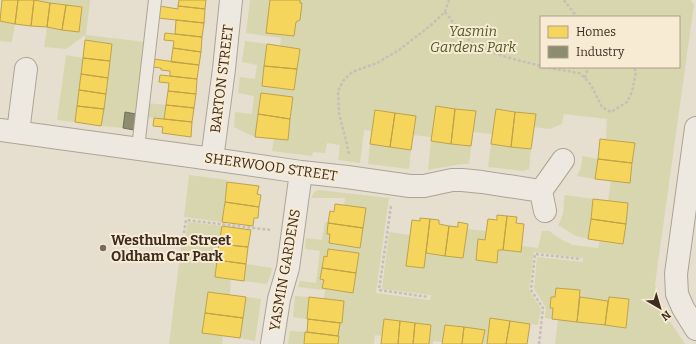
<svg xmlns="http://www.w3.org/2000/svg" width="696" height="344" font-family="Bitter,serif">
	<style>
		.green { fill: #d8d6af; fill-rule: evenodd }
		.homes { fill: #f6d55c; stroke: #bea249 }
		.industry { fill: #8c8c6e; stroke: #746f56 }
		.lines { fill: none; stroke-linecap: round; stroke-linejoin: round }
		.lane-casing { stroke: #aca396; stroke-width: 14 }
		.street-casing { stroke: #aca396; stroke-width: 24 }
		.path { stroke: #c7bfb6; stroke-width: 2.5; stroke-dasharray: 3 2; stroke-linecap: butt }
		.lane { stroke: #eee9e0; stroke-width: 12 }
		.street { stroke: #eee9e0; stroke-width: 22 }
		.poi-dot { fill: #786a5c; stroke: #f8ebd4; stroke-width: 1.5 }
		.labels { text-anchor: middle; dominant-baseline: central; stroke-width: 4; stroke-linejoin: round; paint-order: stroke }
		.park-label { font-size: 14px; font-style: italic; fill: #4f5a23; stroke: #f8ebd4 }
		.street-label { font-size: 14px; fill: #3c2b1e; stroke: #f8ebd4 }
		.poi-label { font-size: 14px; font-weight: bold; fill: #3c2b1e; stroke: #f8ebd4; text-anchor: start }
	</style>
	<rect width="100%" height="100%" fill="#e6dece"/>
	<!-- green -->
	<path class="green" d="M31,0H90L86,35L145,42L136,114L125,112L123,128L101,126L112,44L85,40V35L66,49L44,47L47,27L78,31L82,7Z
		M250,0H270L294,36L296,22L300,20V0H690L694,4L655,284L661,308L685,344H555L558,320L625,328L629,299L609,297L608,301L580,297V290L556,288L555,297H551L550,308H553L552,319L545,318L546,308L534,289L537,257L583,262V258L534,252L529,290L541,309L538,325L490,319L487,344H482L484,330L445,325L443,342L433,341V344H429L431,325L384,319L382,336L375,335L374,344H338L339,337L338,336L340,323L342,322L344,301L324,299L325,290L298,287L300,281L316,283L320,251L305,249L306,238L322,240L325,222L328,223L327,234H330L329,243L360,248L344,205L345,198H311L314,192L319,190L389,198L376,293L430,300L431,295L382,289L389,232L410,235L406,266L423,268L426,253L463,258L467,229L486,231L485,240H478L476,260L497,263L498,250L521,252L522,246L538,248L542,231H549L562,240L573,245L598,248L600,240L626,224L628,204L608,201L611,181L630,183L635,143L606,139L607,119L564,114L562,124L550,129L534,127L535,114L496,109L492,134L473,132L475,111L436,106L431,137L413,135L416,116L375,110L372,131L364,130L360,163L338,160L340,145L327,143L325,153L313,152L312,156L272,151L274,139L288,140L293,97L261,93L255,137L234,127L235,112L252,114L254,96L238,93L240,77L255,79L257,65L242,62L245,41L267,44L262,86L294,90L300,49L280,46L281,38L246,33ZM541,17H679V67H541ZM328,249L359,254L353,293L322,288L324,280L320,279L323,257H327Z
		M0,21L15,24L12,42L0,41Z
		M66,55L83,58L75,122L57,120Z
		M147,103L166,105L164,119L146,117Z
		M431,141L471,146L469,164H461L428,170Z
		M370,144L411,150L409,169L368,164Z
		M491,144L531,149L529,169L523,171L488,167Z
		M582,156L598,159L595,179L577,176C581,169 582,164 582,156Z
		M189,175L227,180L222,222L184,217Z
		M565,195L593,199L588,239L576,236L558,225C566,212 562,208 565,195Z
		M188,222L222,226L215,277L231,279L230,295L208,292L202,333L223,336L222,344H169L182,239H185Z
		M246,264L272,268L271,274L267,284L244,281Z
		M295,296L309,297L307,319L293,317Z
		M246,297L261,299L255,341L240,338Z
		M290,331L305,332L304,344H288Z"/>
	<!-- homes -->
	<path class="homes" d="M2,0H18L15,24L0,21Z
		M18,0H34L31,26L15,24Z
		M34,0L50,3L47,27L31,26Z
		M179,0H206L205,9L178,6Z
		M270,0H300V3H302L300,20L296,22L294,36L266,33Z
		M50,3L66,5L62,30L47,27Z
		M66,5L82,7L79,32L62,30Z
		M159,6L178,9V6L205,9L204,23L158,18Z
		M176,20L204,23L202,37L175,34Z
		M165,33L202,37L201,52L173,48L174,41L164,40Z
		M85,40L112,44L110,61L83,58Z
		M267,44L300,49L297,69L264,66Z
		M173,48L201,52L199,65L171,62Z
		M83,58L110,61L108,78L81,74Z
		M153,59L199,65L197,79L170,76V71L161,70V68L152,67Z
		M264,66L297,69L294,90L262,86Z
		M81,74L108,78L106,94L79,90Z
		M160,75L197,79L196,94L168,91L169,83L159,82Z
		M79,90L106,94L104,109L77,106Z
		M168,91L196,94L194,108L166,105Z
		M261,93L293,97L290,119L258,114Z
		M166,105L194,108L192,122L164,119Z
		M77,106L104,109L101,126L75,122Z
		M436,106L455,109L451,144L431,141Z
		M455,109L476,111L471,146L451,144Z
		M496,109L515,112L511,147L491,144Z
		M375,110L395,113L390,147L370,144Z
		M515,112L536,114L531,149L511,147Z
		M395,113L416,116L411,150L390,147Z
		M258,114L290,119L288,140L255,137Z
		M154,118L192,122L191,137L162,133L163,127L153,126Z
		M600,139L635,143L632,163L598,159Z
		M598,159L632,163L630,183L595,179Z
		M227,182L259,186L257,194L261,195L259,207L225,202Z
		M593,199L628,203L626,224L591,219Z
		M225,202L259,207L258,218H254L253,226L222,222Z
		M335,204L366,208L363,228L328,223L330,211L334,212Z
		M497,215L507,216L503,250H498L497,263L476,260L478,239L485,240L488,219L497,220Z
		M507,216L517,217L516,223L524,224L521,252L503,250Z
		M420,218L430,219L424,268L406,266L412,220L420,221Z
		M430,219L439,220V224L449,226L445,256L426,253Z
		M591,219L626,224L623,244L588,239Z
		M458,222L468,224L463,258L445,256L449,226L458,227Z
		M328,223L363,228L360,248L329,243L330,234H327Z
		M222,226L251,230L248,247L219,244Z
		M219,244L248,247L246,264L217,260Z
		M328,249L359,253L356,273L322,268L324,256L327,257Z
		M217,260L246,264L244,281L215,277Z
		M322,268L356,273L353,293L322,288L324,280L320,279Z
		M556,288L580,290L577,322L552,319L553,308H550L551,297H555Z
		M208,292L246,297L243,318L205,313Z
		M309,297L344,301L342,323L307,319Z
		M580,297L608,301L605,325L577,322Z
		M609,297L629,299L626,328L605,325Z
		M205,313L243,318L240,338L202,333Z
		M490,318L510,321L506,344H487Z
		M308,319L340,323L338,336L307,332Z
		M384,319L400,321L398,344H381Z
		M400,321L415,323L413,344H398Z
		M510,321L530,324L527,344H506Z
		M415,323L431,325L429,344H413Z
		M445,325L464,327L462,344H442Z
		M464,327L485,330L482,344H462Z
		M305,332L339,336L338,344H304Z"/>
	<!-- industry -->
	<path class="industry" d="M125,112L136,114L134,130L123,128Z"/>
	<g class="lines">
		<!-- lane casing -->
		<g class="lane-casing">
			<path id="lane" d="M138,148L155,0"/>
		</g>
		<!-- street casing -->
		<g class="street-casing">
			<path id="street" d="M696,128L676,274L677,294L683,308L696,329
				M0,130L212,159L301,172L347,177L410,186H424L452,180H462L482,182L541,191
				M18,132L26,69
				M212,159L224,69L231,0
				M545,211L541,191L563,160
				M272,344L279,299L288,268L301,172"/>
		</g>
		<!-- path -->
		<path class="path" d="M564,0L577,17
			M445,12C452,21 459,30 467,38C484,54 519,60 541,66
			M543,67L579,73L585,78L591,85L602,107L611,112L627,102L632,92L636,72L634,67
			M585,78L588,67
			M349,154L348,149L339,113L338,91L343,81L352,72L377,63L399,50L431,25L445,12L449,0
			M391,206L379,290L428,297
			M183,238L186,220L271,230
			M539,344L543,308L531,290L535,254L581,259"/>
		<!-- lane -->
		<use href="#lane" class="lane"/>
		<!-- street -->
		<use href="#street" class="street"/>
	</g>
	<!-- markers -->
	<circle class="poi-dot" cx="103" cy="248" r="4"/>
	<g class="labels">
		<!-- park labels -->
		<g class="park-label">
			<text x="473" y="31">Yasmin<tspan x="473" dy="16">Gardens Park</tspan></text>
		</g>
		<!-- street labels -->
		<g class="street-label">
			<text transform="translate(222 79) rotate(-83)">BARTON STREET</text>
			<text transform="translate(271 167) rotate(8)">SHERWOOD STREET</text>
			<text transform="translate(285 270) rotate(-80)">YASMIN GARDENS</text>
		</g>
		<!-- poi labels -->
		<g class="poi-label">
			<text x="111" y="240">Westhulme Street<tspan x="111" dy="16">Oldham Car Park</tspan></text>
		</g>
	</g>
	<!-- legend -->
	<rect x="540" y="16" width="140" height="52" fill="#f8ebd4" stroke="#ad9e8b"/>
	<rect x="548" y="26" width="20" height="12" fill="#f6d55c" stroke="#ad9e8b"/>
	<text x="576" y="36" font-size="12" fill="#3c2b1e">Homes</text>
	<rect x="548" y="46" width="20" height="12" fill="#8c8c6e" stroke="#ad9e8b"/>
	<text x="576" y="56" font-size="12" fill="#3c2b1e">Industry</text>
	<!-- north arrow -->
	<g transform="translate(660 308) rotate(142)" stroke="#f8ebd4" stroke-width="3" paint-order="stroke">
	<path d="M0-3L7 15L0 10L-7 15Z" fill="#3c2b1e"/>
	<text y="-6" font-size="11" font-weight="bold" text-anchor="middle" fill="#3c2b1e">N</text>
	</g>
</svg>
